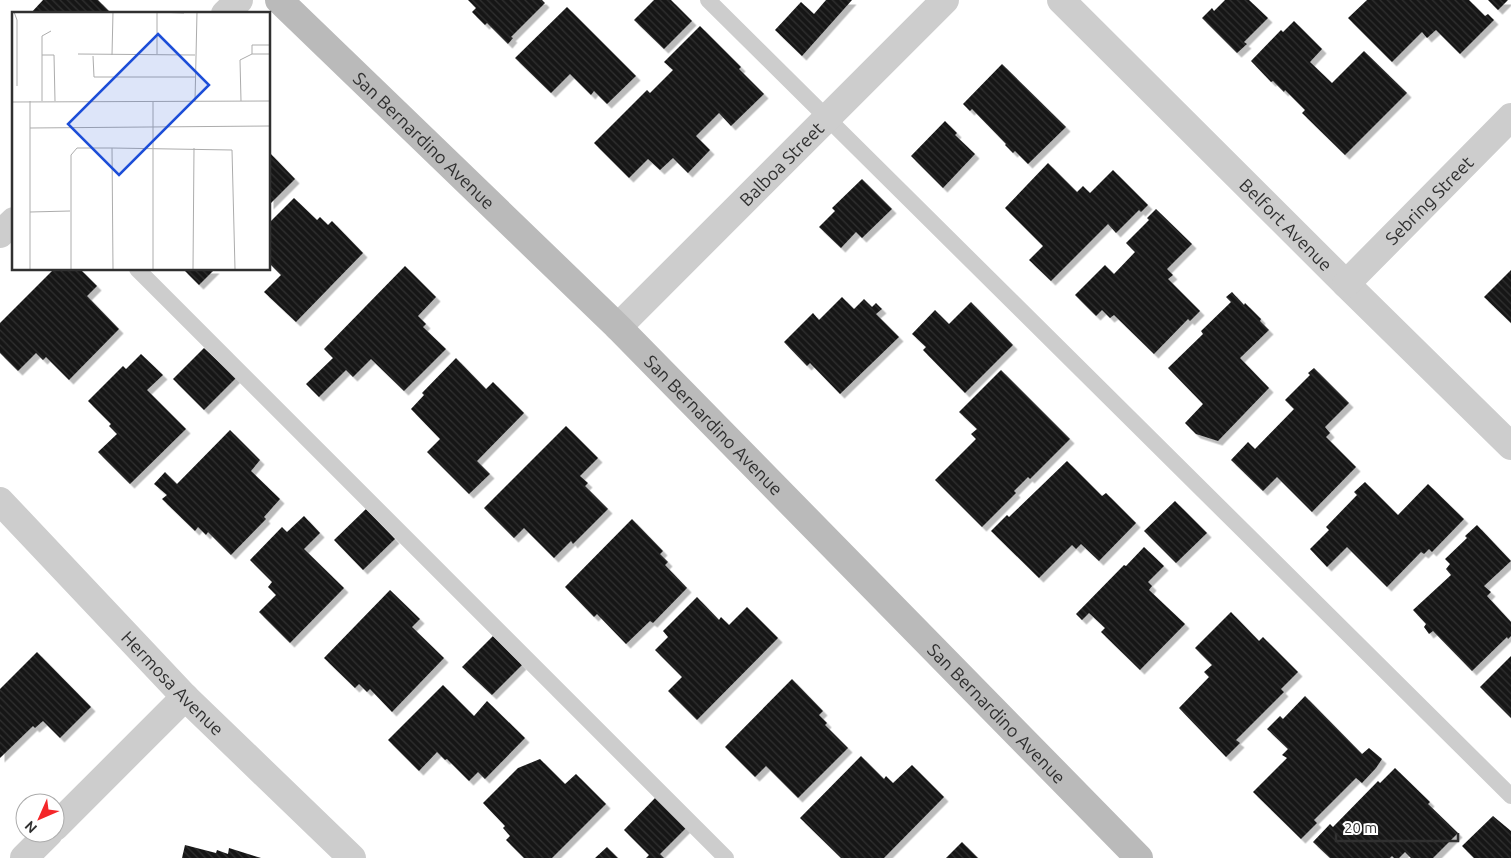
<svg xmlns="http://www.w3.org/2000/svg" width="1511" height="858" font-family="Ubuntu,sans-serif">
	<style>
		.building { fill: url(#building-back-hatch); filter: url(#shadow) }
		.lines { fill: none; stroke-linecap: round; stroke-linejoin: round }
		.service { stroke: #cdcdcd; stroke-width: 16 }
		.minor { stroke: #cdcdcd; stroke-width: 28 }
		.secondary { stroke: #bababa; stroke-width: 28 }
		.labels { text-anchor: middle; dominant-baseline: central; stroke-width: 5; stroke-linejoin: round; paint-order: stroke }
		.street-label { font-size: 18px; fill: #303030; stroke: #fff }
		.inset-road { fill: none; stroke: #acacac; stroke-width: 1 }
		.view { fill: #1d4ed8; fill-opacity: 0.15; stroke: #1d4ed8; stroke-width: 2.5 }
		.inset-edge { fill: none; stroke: #303030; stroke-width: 2.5 }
	</style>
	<defs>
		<pattern id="building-back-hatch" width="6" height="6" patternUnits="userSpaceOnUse" patternTransform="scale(1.25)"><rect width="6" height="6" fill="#171717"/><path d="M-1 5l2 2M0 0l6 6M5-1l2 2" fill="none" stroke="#303030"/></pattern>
		<filter id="shadow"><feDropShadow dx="4.5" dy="4.5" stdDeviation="0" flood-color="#0004"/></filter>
	</defs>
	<rect width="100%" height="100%" fill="#fff"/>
	<!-- building -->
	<path class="building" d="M43,0H98L112,14H30Z
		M468,0H542L545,3L511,37L513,38L508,44L487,23L485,25L472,12L476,8Z
		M654,0H671L692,21L664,49L634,20Z
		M826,0H852L802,56L775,30L801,2L814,14Z
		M1225,0H1249L1268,18L1244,42L1247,44L1237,53L1202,18L1212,8L1214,11Z
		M1367,0H1469L1485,16L1488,14L1494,20L1460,54L1436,30L1427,38L1422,32L1392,62L1348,18Z
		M1488,0H1508L1498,10Z
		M567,7L636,76L607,104L594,91L591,95L570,74L551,93L515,58Z
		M1294,21L1322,49L1310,62L1332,83L1364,51L1407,93L1345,155L1302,113L1305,110L1285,90L1284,92L1273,81L1271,82L1251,61L1281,30L1283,32Z
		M700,26L741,67L739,69L764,94L731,126L719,113L696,136L710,150L688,173L673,158L660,170L648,159L629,178L594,143L647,90L650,93L673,70L664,62Z
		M1002,64L1066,127L1028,164L1015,151L1013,153L1005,145L1006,144L972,109L970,111L963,104Z
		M945,121L957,133L955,135L975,154L943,188L911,156Z
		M269,152L295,179L269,205Z
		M1048,163L1077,192L1083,186L1090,193L1113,170L1148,205L1141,212L1139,210L1116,233L1108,224L1051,281L1029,260L1043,246L1005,208Z
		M862,179L892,209L862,238L856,232L841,248L819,227L835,211L832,208Z
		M294,198L317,220L320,217L328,225L332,221L363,253L296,322L264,292L281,275L269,263V223Z
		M1156,209L1192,244L1167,269L1173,275L1168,279L1200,311L1190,321L1188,319L1154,354L1114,315L1110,318L1102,310L1096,316L1075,295L1105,265L1114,274L1135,252L1126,243L1149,220L1147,218Z
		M405,266L436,297L418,316L426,324L423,327L446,349L404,391L371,359L353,377L346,370L319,397L306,384L333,358L324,349Z
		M54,269H80L97,286L87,296L119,329L69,380L46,357L43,360L36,353L18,371L0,353V323Z
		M183,269H215L199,285Z
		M1511,270V323L1484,297Z
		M1232,292L1244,305L1245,303L1261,319L1260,321L1269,330L1240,358L1269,388L1218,441L1196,434L1185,423L1203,404L1168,368L1203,334L1201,331L1231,302L1226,297Z
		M842,297L854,309L864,299L872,307L876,303L882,309L876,314L899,337L840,394L810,363L807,366L784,342L813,313L819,320Z
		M971,302L1013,345L965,393L923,350L926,347L912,334L935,310L949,324Z
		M204,348L236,378L204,410L173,379Z
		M141,354L163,375L147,390L186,429L130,484L98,452L117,434L109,426L111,424L88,401L123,366L126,369Z
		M456,358L486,389L493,382L524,413L477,461L490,474L469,494L427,452L440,439L411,409L424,395L422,393Z
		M1314,368L1349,403L1325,427L1330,433L1326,437L1356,467L1312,512L1277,477L1263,491L1231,460L1248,442L1255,449L1294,409L1285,400L1310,375L1308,373Z
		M1001,370L1070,439L1030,479L1028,477L1014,491L1016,493L982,527L935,480L976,439L971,434L977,429L959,412Z
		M566,426L598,458L580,476L588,483L585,486L608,509L573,544L571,541L554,558L524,528L514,538L484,508Z
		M230,430L260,460L251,471L280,499L264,517L266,519L231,555L208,532L206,535L198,527L195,531L162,499L167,495L154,484L165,472L177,484Z
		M1067,461L1102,496L1106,493L1136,523L1099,561L1081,544L1076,549L1072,545L1039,578L991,531L1007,515L1009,517Z
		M1365,482L1398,515L1428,484L1464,519L1432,552L1429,549L1424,554L1421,552L1387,587L1347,547L1327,567L1310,549L1329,530L1326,527L1357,495L1354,492Z
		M1175,501L1207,533L1176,563L1144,531Z
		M366,509L395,539L363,570L334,540Z
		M304,516L320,533L304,549L344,588L290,643L259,612L276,595L268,587L272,582L250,560L282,527L287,532Z
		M632,519L663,551L660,554L668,562L665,565L687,588L653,623L650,621L626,644L597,614L594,617L565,587Z
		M1477,525L1511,561L1484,586L1491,592L1487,596L1511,622V636L1508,639L1507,637L1472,671L1433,631L1429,634L1424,627L1426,624L1413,610L1451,575L1446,569L1450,564L1445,559L1467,538L1465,536Z
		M1144,547L1164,566L1148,582L1152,586L1149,590L1185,624L1140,670L1101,632L1105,628L1089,613L1082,620L1076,614L1124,565L1126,566Z
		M390,590L420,619L412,627L444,658L392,712L370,689L367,692L359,684L355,688L324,658Z
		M697,597L719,620L721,617L729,625L747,607L778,638L697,720L668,691L682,677L655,650L668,637L663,631Z
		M1231,612L1259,641L1263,637L1298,672L1281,689L1284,692L1236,740L1240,743L1226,757L1179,708L1209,677L1204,672L1212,665L1195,648Z
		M493,636L522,665L492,695L462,667Z
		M37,652L91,707L60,738L43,721L35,728L33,726L0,758V689Z
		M1511,656V718L1480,687Z
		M792,679L823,711L819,715L827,723L825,725L848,748L798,798L766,766L755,777L725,747Z
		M443,685L474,716L487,701L525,738L485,779L478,772L469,781L447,759L445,760L437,752L419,771L388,740Z
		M1305,696L1362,754L1369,748L1382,759L1376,768L1362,783L1356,778L1314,820L1317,823L1301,839L1253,792L1287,758L1282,755L1288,749L1267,729L1280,716L1283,719Z
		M861,756L884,779L886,776L893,783L912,765L944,797L884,858H841L800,818Z
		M540,759L565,784L576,774L606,804L552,858H524L506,840L510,836L503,828L505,826L483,803L518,768Z
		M1395,768L1430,802L1428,804L1458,833L1433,858H1411L1405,852L1399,858H1394L1392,856L1390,858H1330L1313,842L1330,824L1333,827L1378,781L1380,783Z
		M656,797L687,827L660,854L664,858H646L649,855L624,830Z
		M1493,816L1511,831V858H1474L1462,846Z
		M962,842L978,858H946Z
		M185,845L216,853L217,850L228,854L229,848L261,858H182Z
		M607,847L618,858H595Z"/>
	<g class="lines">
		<!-- service -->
		<path class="service" d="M708,0L1511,796
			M137,269L726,858"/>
		<!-- minor -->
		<g class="minor">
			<path id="s1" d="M1061,0L1346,284L1511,446"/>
			<path d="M225,14L239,0"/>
			<path d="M0,234L14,221"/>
			<path id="s2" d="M1346,284L1511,117"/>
			<path id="s3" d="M618,327L945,0"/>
			<path id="s4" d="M0,501L185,697L352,858"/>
			<path d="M55,827L185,697"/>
			<path d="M24,858L49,833"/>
		</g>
		<!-- secondary -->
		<path class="secondary" id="s5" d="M279,0L618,327L1139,858"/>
	</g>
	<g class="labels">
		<!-- street labels -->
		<g class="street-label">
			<text stroke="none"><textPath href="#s5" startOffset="202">San Bernardino Avenue</textPath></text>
			<text stroke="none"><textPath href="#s3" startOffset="231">Balboa Street</textPath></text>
			<text stroke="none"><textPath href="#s2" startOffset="118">Sebring Street</textPath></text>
			<text stroke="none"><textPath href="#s1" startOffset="318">Belfort Avenue</textPath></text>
			<text stroke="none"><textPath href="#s5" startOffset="608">San Bernardino Avenue</textPath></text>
			<text stroke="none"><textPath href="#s4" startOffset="251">Hermosa Avenue</textPath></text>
			<text stroke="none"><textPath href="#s5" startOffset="1012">San Bernardino Avenue</textPath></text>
		</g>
	</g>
	<!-- overview -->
	<g transform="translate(12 12)">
		<rect width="258" height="258" fill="#fff"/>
		<path class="inset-road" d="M2,0L5,8V74M66,42L183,43M145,42V0L172,1M240,42V33H258M30,43V24L39,19M100,43L101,0M81,44L82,65H183M30,89V43H42L43,89M183,89L185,0M229,89L228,48L240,42H258M0,90L258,89M141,90V257M18,116L258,114M100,136L101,257M18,200L58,199M18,257V89M59,257V143L65,136H100L220,138L223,257M181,257L182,136"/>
		<path class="view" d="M146,22L197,73L107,163L56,112Z"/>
		<rect width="258" height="258" class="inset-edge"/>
	</g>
	<!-- north arrow -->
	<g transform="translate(40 818) rotate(225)"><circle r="24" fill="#ffffff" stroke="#acacac"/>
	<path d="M0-4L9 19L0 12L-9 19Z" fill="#f42629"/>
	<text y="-8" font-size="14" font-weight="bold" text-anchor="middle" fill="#303030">N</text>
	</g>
	<!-- scale -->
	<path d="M1336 833v8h122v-8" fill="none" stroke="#303030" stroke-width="2.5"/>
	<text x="1344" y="833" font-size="15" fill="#303030" stroke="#ffffff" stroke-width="4" paint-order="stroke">20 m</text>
</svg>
